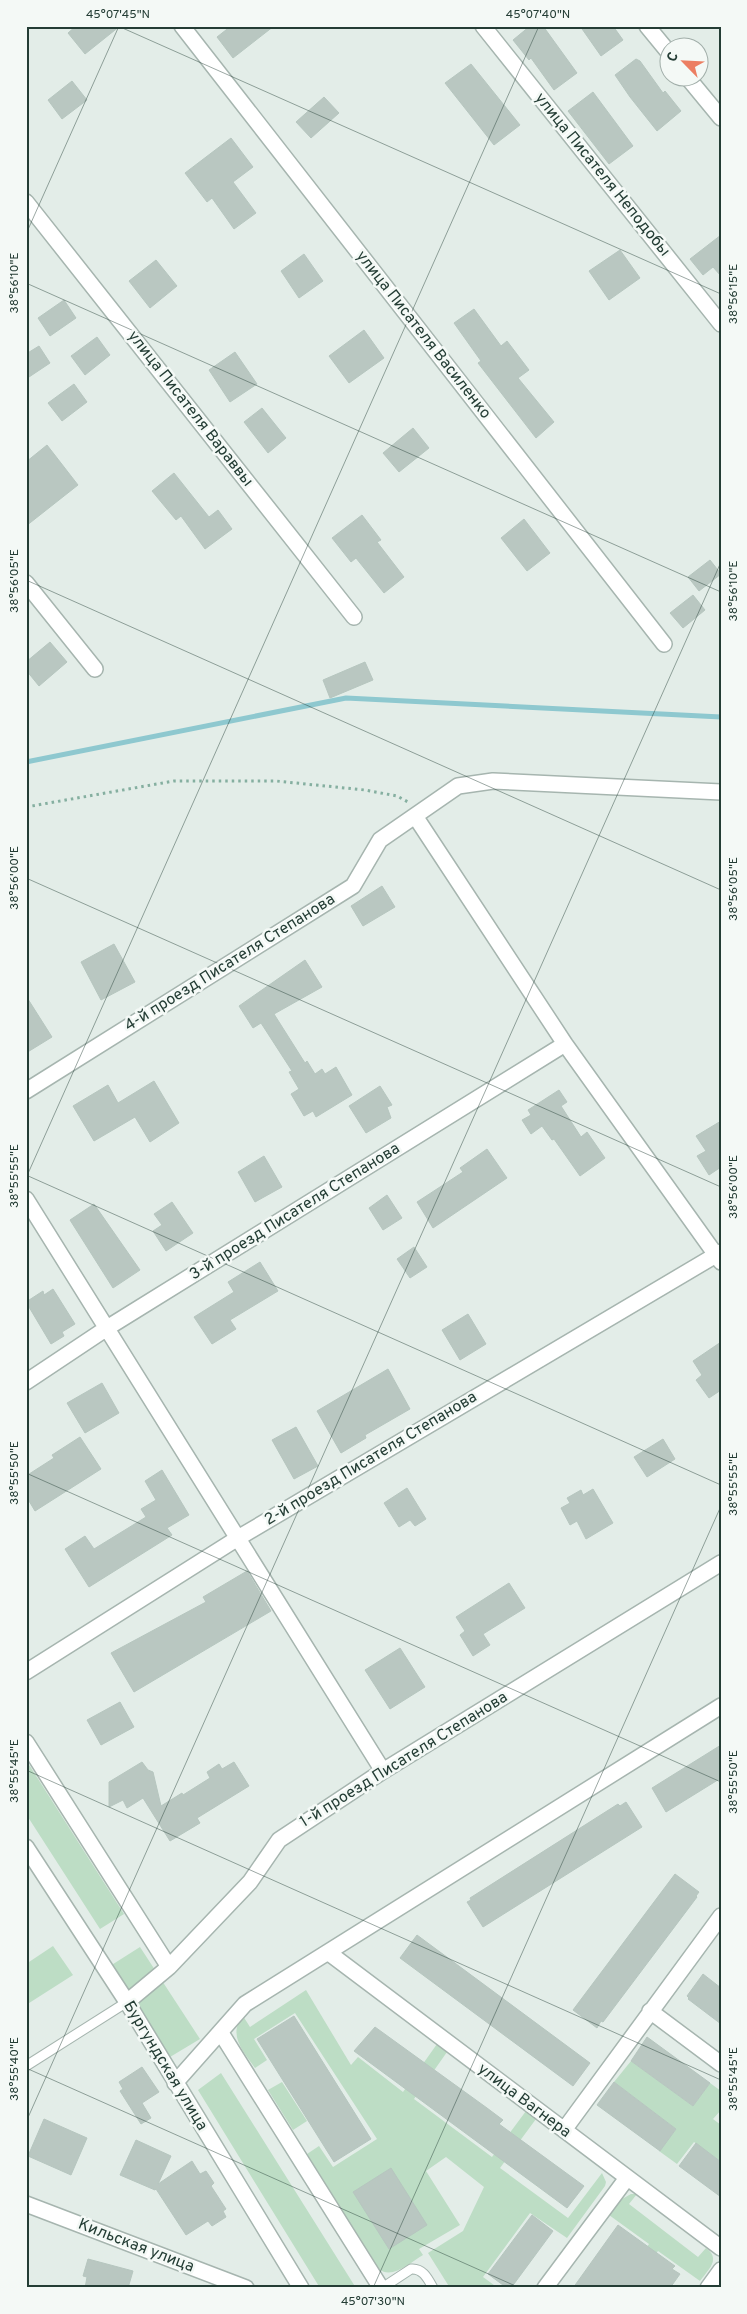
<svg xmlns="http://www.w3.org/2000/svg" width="747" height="2314" font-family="Overpass,sans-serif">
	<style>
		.green { fill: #bdddc5 }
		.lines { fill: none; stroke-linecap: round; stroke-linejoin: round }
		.stream { stroke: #8ec8cf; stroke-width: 5 }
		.building { fill: #b9c7c1; stroke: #b6c6bf }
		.lane-casing { stroke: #a6b5af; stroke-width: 11 }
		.street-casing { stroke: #a6b5af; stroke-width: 18 }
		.path { stroke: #85afa0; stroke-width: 3; stroke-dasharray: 2.5 4; stroke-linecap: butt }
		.lane { stroke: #fff; stroke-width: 9 }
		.street { stroke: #fff; stroke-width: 15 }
		.ticks { fill: none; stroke: #243d35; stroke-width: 1; stroke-opacity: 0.45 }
		.labels { text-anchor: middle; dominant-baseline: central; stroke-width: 5; stroke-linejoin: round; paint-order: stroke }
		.street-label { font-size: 16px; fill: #243d35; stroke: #f4f9f6 }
		.neatline { fill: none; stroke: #243d35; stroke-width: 2 }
		.ticks-label { font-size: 12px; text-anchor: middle; fill: #243d35 }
	</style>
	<rect width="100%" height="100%" fill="#e3ede8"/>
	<!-- green -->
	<path class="green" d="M26,1760L124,1914L100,1929L26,1814Z
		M53,1946L73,1975L26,2005V1964Z
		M140,1947L200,2039L170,2057L110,1966Z
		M306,1990L351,2065L358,2057L403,2092L437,2044L447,2052L414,2099L492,2157L526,2111L536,2119L500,2168L568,2218L602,2173L606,2182L605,2186L567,2238L530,2213L483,2277L498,2288H450L428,2253L463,2231L484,2187L446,2157L426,2171L460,2225L419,2249L423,2255C411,2262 392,2280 379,2269L307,2154L319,2146L333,2167L377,2139L295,2013L254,2039L267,2060L255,2068C244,2052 227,2035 243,2016L250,2027Z
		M631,2061L693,2106L710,2083L721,2091V2110L713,2119L721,2125V2162L694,2142L677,2164L659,2151L676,2129L614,2082Z
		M221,2073L356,2288H320L198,2090Z
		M282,2082L307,2121L293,2130L268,2090Z
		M631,2194H637L629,2204L698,2257L706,2248C721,2259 709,2269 700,2281L658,2251L631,2288H618L649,2244L609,2215L622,2199Z"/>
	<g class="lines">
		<!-- stream -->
		<path class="stream" d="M26,762L346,698L721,717"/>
	</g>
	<!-- building -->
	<path class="building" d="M76,26H120L85,54L68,33Z
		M231,26H274L233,58L217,37Z
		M530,26H543L577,73L554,90L531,58L529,60L513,40Z
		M580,26H613L623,40L601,56Z
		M636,59L640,61L663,93L665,91L681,111L657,131L630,97L615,75Z
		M471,64L520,125L494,145L445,83Z
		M72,81L87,100L62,119L48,100Z
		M593,92L633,146L609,164L568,111Z
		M324,97L339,113L311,138L296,122Z
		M231,138L253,167L233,182L256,213L234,229L212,198L207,202L185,173Z
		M721,235V276L713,267L703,275L690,259Z
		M620,250L640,278L609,300L589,271Z
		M304,254L323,281L299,298L281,271Z
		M156,260L177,286L150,308L129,281Z
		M64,300L76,318L50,336L38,318Z
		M474,309L501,346L507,341L529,370L518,378L554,422L536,438L478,363L481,361L454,323Z
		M364,330L384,358L349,383L329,356Z
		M97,337L110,355L85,375L71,356Z
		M39,346L50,363L26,379V354Z
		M235,352L257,384L230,402L209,370Z
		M74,384L87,402L62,421L48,403Z
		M262,408L286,438L268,453L244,422Z
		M413,428L429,448L399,472L383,453Z
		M47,445L78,485L26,526V462Z
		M174,473L209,517L218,510L232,529L205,549L181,516L176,520L152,491Z
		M362,515L381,540L377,542L404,577L384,593L356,558L351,562L332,538Z
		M524,519L550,553L527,571L501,538Z
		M710,560L721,574L699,591L688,577Z
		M693,595L705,610L683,628L670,613Z
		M50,642L67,662L39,686L26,670V662Z
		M365,662L373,680L330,698L323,680Z
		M382,886L395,907L363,926L351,906Z
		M114,944L135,982L101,1000L81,962Z
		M305,960L322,987L274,1014L305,1063L307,1061L315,1074L322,1069L325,1074L336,1067L352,1095L316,1117L313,1111L304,1116L291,1094L299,1089L289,1072L292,1071L261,1023L253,1028L239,1006Z
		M26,996L52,1037L26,1053Z
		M154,1081L179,1123L150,1142L135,1117L94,1141L73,1106L108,1085L118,1103Z
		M380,1086L392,1105L387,1107L391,1118L366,1133L349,1106Z
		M559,1090L567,1102L561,1106L581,1137L587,1132L605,1158L580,1176L554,1139L552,1140L542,1126L531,1134L522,1120L531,1115L528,1110Z
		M721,1121V1167L709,1175L697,1156L706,1151L696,1136Z
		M487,1149L507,1178L433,1228L417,1202L463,1172L460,1168Z
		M264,1156L282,1187L255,1202L238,1172Z
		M387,1195L402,1218L383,1230L369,1208Z
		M172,1202L193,1233L166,1251L153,1231L162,1225L154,1214Z
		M94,1204L140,1270L113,1288L70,1220Z
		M414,1247L427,1267L410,1278L397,1259Z
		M260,1262L278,1291L230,1320L236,1329L212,1344L194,1317L234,1292L228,1282Z
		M53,1289L75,1324L62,1332L64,1336L51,1344L26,1302L43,1291L44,1295Z
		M468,1314L486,1344L460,1360L442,1330Z
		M721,1342V1390L709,1398L696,1380L702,1375L693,1361Z
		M388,1369L410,1409L365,1435L366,1438L341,1453L317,1411Z
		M102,1383L119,1413L85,1433L67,1403Z
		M296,1427L318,1466L294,1479L272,1440Z
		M80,1437L101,1469L35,1511L26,1496V1476L54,1458L52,1455Z
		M663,1439L675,1459L647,1477L634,1457Z
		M162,1470L189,1515L167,1528L172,1535L89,1587L65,1549L85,1536L94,1549L146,1517L141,1509L156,1500L145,1481Z
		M407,1488L426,1519L415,1526L410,1520L399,1527L384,1503Z
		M593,1489L613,1523L586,1539L577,1521L570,1525L561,1508L570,1503L567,1498L581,1490L583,1495Z
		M247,1571L271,1611L134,1692L111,1653L206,1602L203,1597Z
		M509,1583L525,1608L483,1634L490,1645L473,1656L460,1635L465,1631L456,1617Z
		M400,1648L425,1687L390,1709L365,1670Z
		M120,1702L134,1727L101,1745L87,1720Z
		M721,1745V1778L666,1812L652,1788Z
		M142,1762L148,1770L153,1772L161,1806L182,1793L183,1795L210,1778L207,1772L219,1764L222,1769L234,1762L249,1786L197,1818L200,1823L170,1841L143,1798L127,1808L123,1800L109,1807V1782Z
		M626,1802L642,1827L483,1927L467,1902L471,1900L470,1898L618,1804L620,1806Z
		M675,1874L699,1892L696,1896L697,1897L603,2022L601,2021L597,2028L573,2010Z
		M417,1935L590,2063L573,2086L400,1958Z
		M703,1974L721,1988V2024L688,1999L689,1998L687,1996Z
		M294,2016L371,2139L334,2162L257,2039Z
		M375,2027L487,2108L503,2120L499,2124L584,2186L567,2208L354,2051Z
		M647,2037L710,2083L693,2106L631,2061Z
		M142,2067L159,2092L142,2103L151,2118L141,2124L120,2091L123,2089L119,2082Z
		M614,2082L676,2129L660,2151L597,2105Z
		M44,2119L87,2138L71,2175L28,2156Z
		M136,2140L171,2156L158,2184L192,2161L200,2174L206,2171L214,2183L211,2186L226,2209L223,2211L226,2217L212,2226L208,2221L186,2235L156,2189L155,2190L120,2175Z
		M696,2143L721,2162V2197L679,2166Z
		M391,2168L427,2225L389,2249L353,2192Z
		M532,2215L553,2231L511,2288H507L488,2274Z
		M618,2225L675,2266L672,2269L680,2274L670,2288H573Z
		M88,2259L133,2271L128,2288H85L87,2277L83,2276Z"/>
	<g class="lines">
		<!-- lane casing -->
		<g class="lane-casing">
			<path id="lane" d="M26,2066L127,2002
				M382,2288L411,2269C423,2268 428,2279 433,2288"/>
		</g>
		<!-- street casing -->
		<g class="street-casing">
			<path id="street" d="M182,26L664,644
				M483,26L721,324
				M647,26L670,54
				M688,78L721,118
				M26,202L354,617
				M26,583L95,669
				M415,816L565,1044L721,1262
				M26,1091L353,886L380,840L458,786L493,781L721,792
				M26,1199L383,1771
				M26,1382L107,1328L565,1044
				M26,1672L238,1538L721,1252
				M26,1742L169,1967
				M26,1847L127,2002L301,2288
				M329,1953L721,2248
				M127,2002L169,1967L250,1882L279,1840L383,1771L721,1563
				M650,2011L721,2064
				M221,2033L381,2288
				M175,2083L245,2004L721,1706
				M564,2130L721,1916
				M26,2204L246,2288
				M545,2288L627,2178
				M708,2288L721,2270"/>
		</g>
		<!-- path -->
		<path class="path" d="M26,807L174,781H276L365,790L397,796L408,802"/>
		<!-- lane -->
		<use href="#lane" class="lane"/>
		<!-- street -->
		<use href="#street" class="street"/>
	</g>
	<!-- ticks -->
	<path class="ticks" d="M118,26L721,294M26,234L119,26M26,283L721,592M26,580L721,890M26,878L721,1187M26,1175L721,1485M26,1178L539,26M26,1473L721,1782M26,1770L721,2080M26,2068L520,2288M26,2122L721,562M373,2288L721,1506"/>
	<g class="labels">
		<!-- street labels -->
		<g class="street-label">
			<text transform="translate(602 175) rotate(51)">улица Писателя Неподобы</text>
			<text transform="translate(423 335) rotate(52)">улица Писателя Василенко</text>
			<text transform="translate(190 409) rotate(52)">улица Писателя Вараввы</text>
			<text transform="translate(230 963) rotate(-32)">4-й проезд Писателя Степанова</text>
			<text transform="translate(295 1212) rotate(-32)">3-й проезд Писателя Степанова</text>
			<text transform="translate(371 1459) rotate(-31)">2-й проезд Писателя Степанова</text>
			<text transform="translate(404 1760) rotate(-32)">1-й проезд Писателя Степанова</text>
			<text transform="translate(165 2066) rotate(59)">Бургундская улица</text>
			<text transform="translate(524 2101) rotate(37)">улица Вагнера</text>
			<text transform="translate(136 2246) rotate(21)">Кильская улица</text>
		</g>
	</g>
	<!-- border -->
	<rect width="747" height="2314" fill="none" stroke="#f4f9f6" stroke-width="55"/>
	<!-- north arrow -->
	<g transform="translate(684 62) rotate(294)"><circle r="24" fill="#f4f9f6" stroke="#a1aea9"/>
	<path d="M0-4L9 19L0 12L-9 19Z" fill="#ec7e62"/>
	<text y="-8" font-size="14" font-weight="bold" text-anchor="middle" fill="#243d35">С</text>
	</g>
	<rect x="28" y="28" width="692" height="2258" class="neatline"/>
	<g class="ticks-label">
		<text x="118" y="18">45°07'45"N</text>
		<text x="538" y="18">45°07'40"N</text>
		<text transform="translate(14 283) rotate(-90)" y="4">38°56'10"E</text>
		<text transform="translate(733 294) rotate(-90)" y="4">38°56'15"E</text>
		<text transform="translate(14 581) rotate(-90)" y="4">38°56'05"E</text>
		<text transform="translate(733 591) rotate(-90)" y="4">38°56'10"E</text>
		<text transform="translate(14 878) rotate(-90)" y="4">38°56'00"E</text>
		<text transform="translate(733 889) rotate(-90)" y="4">38°56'05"E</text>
		<text transform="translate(14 1176) rotate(-90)" y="4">38°55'55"E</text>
		<text transform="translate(733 1187) rotate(-90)" y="4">38°56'00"E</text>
		<text transform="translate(14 1473) rotate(-90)" y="4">38°55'50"E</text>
		<text transform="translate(733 1484) rotate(-90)" y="4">38°55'55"E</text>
		<text transform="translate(14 1771) rotate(-90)" y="4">38°55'45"E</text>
		<text transform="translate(733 1782) rotate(-90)" y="4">38°55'50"E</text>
		<text transform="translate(14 2069) rotate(-90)" y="4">38°55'40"E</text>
		<text transform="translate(733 2079) rotate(-90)" y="4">38°55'45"E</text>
		<text x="373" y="2305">45°07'30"N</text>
	</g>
</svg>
